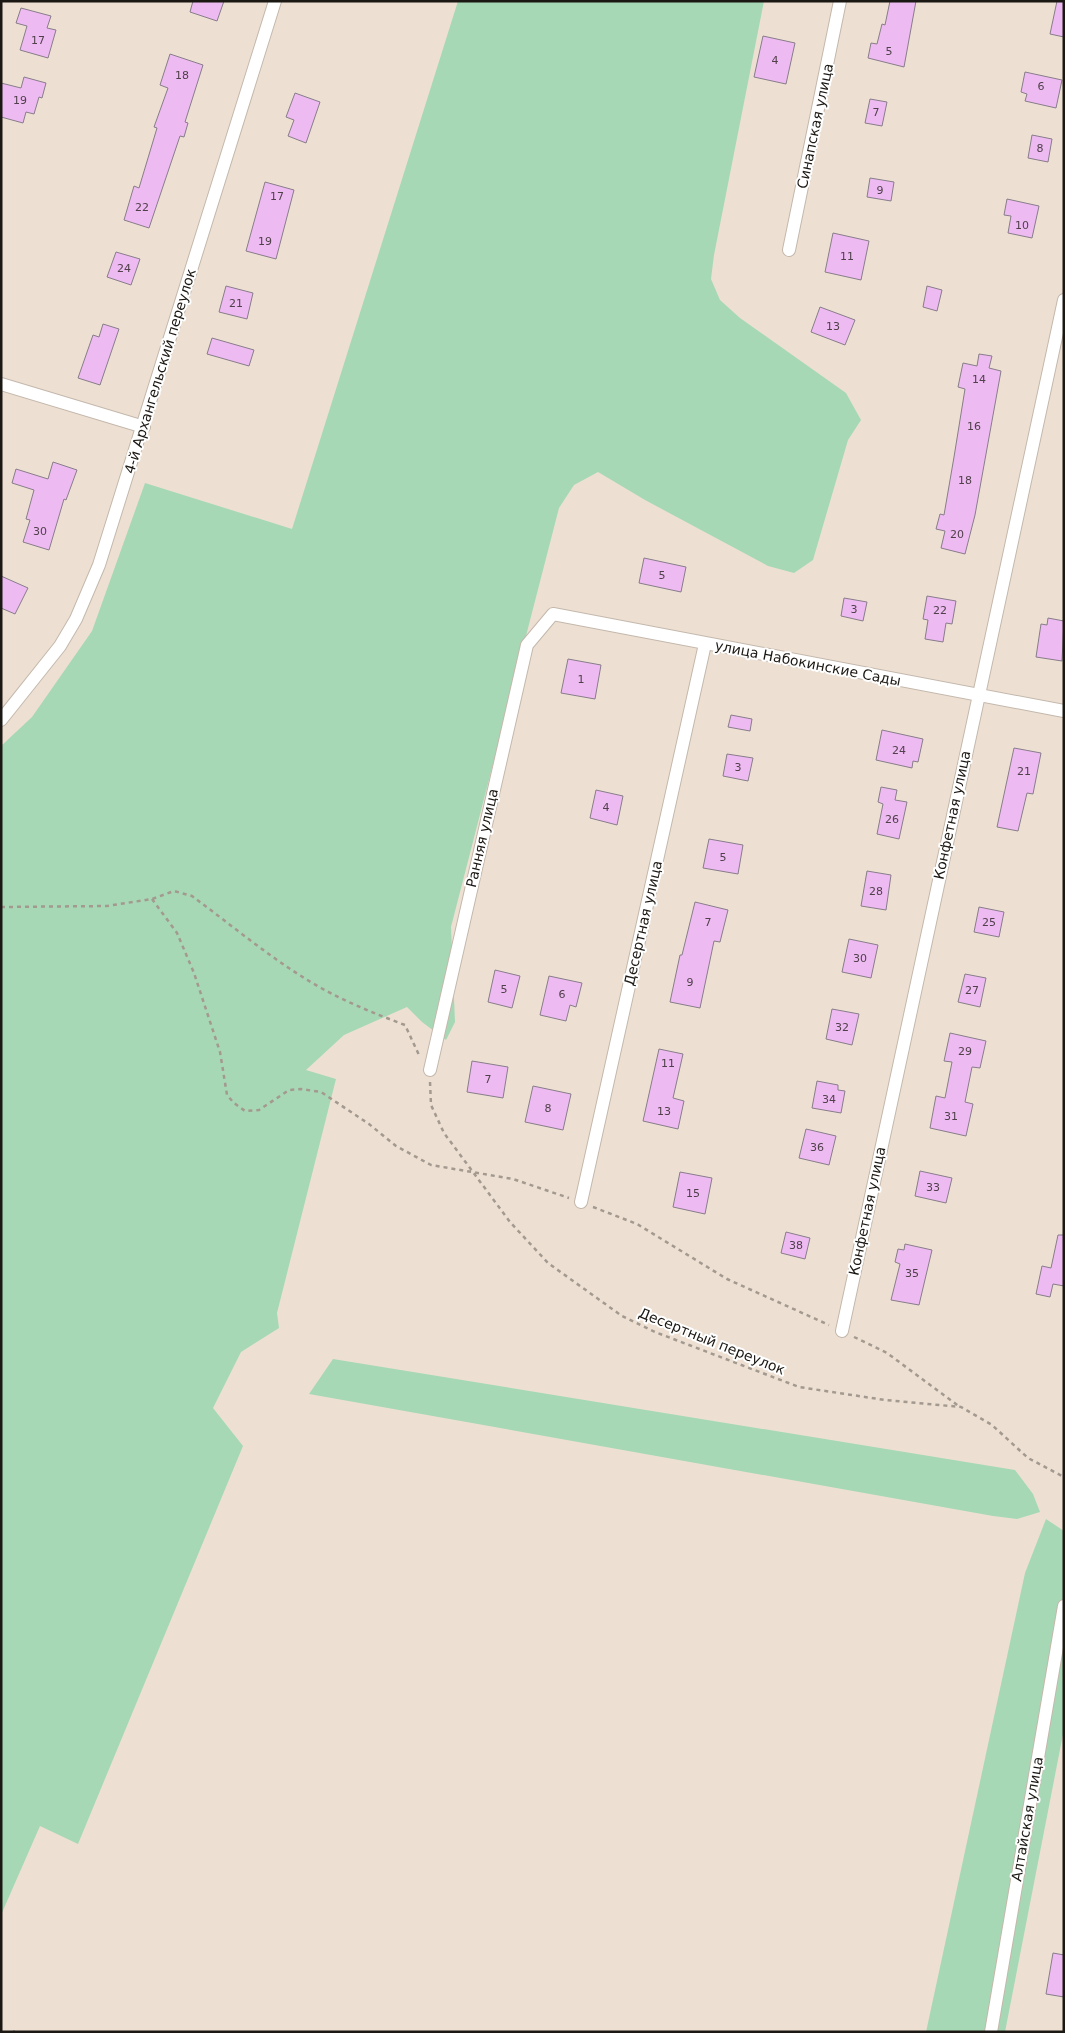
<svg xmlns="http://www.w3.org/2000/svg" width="1065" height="2033" font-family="'DejaVu Sans',sans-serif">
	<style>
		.green { fill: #a7d8b5 }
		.building { fill: #edbaf2; stroke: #887d89 }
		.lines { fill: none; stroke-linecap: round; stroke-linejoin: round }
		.street-casing { stroke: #c4b8ac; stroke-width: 14 }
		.path { stroke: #a3998f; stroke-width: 2.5; stroke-dasharray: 4 4; stroke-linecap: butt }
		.street { stroke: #fff; stroke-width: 12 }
		.labels { text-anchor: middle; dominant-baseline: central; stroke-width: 4; stroke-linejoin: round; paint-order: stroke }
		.number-label { font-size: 11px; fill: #50404a }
		.street-label { font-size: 14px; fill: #1b1712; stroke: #fff }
	</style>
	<rect width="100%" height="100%" fill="#ede0d3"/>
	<!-- green -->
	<path class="green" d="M458,1H764L714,255L711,279L720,300L740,318L846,393L861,420L848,440L813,560L794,573L768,566L645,500L598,472L574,485L559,508L451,927L455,1022L446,1040L422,1022L407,1007L344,1035L306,1070L336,1079L277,1313L279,1328L241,1352L213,1408L243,1446L78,1844L40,1826L1,1915V746L32,717L92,631L145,483L292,529Z
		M333,1359L1015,1470L1033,1494L1040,1512L1017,1519L993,1516L309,1394Z
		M1046,1519L1064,1531V1729L1005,2032H926L1025,1573Z"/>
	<!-- building -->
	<path class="building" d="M193,1H224L217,21L190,12Z
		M890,1H916L904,67L868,58L871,43L877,44L882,24L885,25Z
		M1057,1H1064V37L1050,34Z
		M21,8L51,16L47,28L56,30L48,58L20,50L27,26L16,23Z
		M763,36L795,43L786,84L754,77Z
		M170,54L203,65L185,122L188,123L184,137L180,136L149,228L124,220L134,186L139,188L157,128L154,127L168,88L160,85Z
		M1025,72L1062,80L1056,108L1025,101L1027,94L1021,92Z
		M24,77L46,83L42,98L39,97L34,114L26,112L23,123L1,117V83L21,88Z
		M295,93L320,102L306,143L288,136L294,120L286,117Z
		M870,99L887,102L882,126L865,123Z
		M1032,135L1052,139L1048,162L1028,158Z
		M870,178L894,182L891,201L867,197Z
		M265,182L294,190L276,259L246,251Z
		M1007,199L1039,206L1032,238L1008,233L1011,216L1004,215Z
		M833,233L869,241L861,280L825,272Z
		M116,252L140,259L131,285L107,277Z
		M226,286L253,293L247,319L219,312Z
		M927,286L942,290L937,311L923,307Z
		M820,307L855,320L845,345L811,332Z
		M103,324L119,329L100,385L78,378L93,335L99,337Z
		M212,338L254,350L249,366L207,354Z
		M979,354L992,356L989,368L1001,371L975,515L965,554L941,548L945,531L936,529L940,514L944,515L954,457L965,389L958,387L963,363L977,366Z
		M53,462L77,470L66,500L64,499L49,550L23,542L30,520L26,519L34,490L12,483L16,469L48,479Z
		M644,558L686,567L681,592L639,583Z
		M1,576L28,588L15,614L1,608Z
		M927,596L956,601L952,624L946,623L943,642L925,639L928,620L923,619Z
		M844,598L867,602L863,621L841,616Z
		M1048,618L1064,621L1062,661L1036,657L1041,624L1047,625Z
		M568,659L601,665L595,699L561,693Z
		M731,715L752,719L750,731L728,727Z
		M882,730L923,739L918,762L913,761L912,768L876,760Z
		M1014,748L1041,753L1033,794L1027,793L1018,831L997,827Z
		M727,754L753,758L748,781L723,776Z
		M881,787L897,790L895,800L907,802L899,839L877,834L883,804L878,802Z
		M596,790L623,796L617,825L590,818Z
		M709,839L743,845L738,874L703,868Z
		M867,871L891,875L886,910L861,906Z
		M695,902L728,910L720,942L714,941L700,1008L670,1002L680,955H682Z
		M979,907L1004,912L999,937L974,932Z
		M849,939L878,945L871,978L842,972Z
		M495,970L520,976L512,1008L488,1002Z
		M965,974L986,978L980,1007L958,1002Z
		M549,976L582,983L576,1007L570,1005L566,1021L540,1015Z
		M832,1009L859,1014L852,1045L826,1039Z
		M950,1033L986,1041L980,1068L972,1067L965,1102L973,1104L966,1136L930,1128L936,1096L945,1098L952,1062L944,1061Z
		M659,1049L683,1054L673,1098L684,1101L678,1129L643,1121Z
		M472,1061L508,1067L503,1098L467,1092Z
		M817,1081L838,1085V1090L845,1091L841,1113L812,1108Z
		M533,1086L571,1094L563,1130L525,1122Z
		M806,1129L836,1136L829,1165L799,1158Z
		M920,1171L952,1178L946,1203L915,1196Z
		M680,1172L712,1178L705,1214L673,1207Z
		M786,1232L810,1238L805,1259L781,1253Z
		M1058,1235H1064V1286L1053,1284L1050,1297L1036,1294L1042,1266L1051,1268Z
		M905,1244L932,1250L919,1305L891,1300L900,1264L895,1262L898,1249L904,1250Z
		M1053,1953L1064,1955V1997L1046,1994Z"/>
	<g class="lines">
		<!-- street casing -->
		<g class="street-casing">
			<path id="street" d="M789,250L840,1
				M1,384L144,427
				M1,720L60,646L76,619L99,565L275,1
				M430,1070L527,645L553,614L1064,711
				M581,1202L705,644
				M842,1331L1064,300
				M991,2032L1064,1606"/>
		</g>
		<!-- path -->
		<path class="path" d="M152,899L177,933L194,973L220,1052L227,1095L234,1103L245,1111L259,1110L289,1090L301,1089L321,1092L369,1124L396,1146L431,1165L513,1179L569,1198
			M1,907L107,906L152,899L174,891L192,896C234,927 275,962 321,988C348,1003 376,1014 405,1025L419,1055
			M430,1082L431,1105L444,1133L510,1222L548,1263L622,1316L655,1332L799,1387L885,1400L961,1407L992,1425L1028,1458L1064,1477
			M593,1207L637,1224L727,1279L829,1325
			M854,1337L887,1353L960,1407
			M13,2031L15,2032"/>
		<!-- street -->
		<use href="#street" class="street"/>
	</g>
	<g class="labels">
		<!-- number labels -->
		<g class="number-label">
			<text x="38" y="40">17</text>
			<text x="889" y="51">5</text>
			<text x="775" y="60">4</text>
			<text x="182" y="75">18</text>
			<text x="1041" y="86">6</text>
			<text x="20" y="100">19</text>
			<text x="876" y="112">7</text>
			<text x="1040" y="148">8</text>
			<text x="880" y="190">9</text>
			<text x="277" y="196">17</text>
			<text x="142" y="207">22</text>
			<text x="1022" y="225">10</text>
			<text x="265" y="241">19</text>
			<text x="847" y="256">11</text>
			<text x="124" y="268">24</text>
			<text x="236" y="303">21</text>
			<text x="833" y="326">13</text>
			<text x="979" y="379">14</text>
			<text x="974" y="426">16</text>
			<text x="965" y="480">18</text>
			<text x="40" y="531">30</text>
			<text x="957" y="534">20</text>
			<text x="662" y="575">5</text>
			<text x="854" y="609">3</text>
			<text x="940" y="610">22</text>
			<text x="581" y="679">1</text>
			<text x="899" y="750">24</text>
			<text x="738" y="767">3</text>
			<text x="1024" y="771">21</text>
			<text x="606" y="807">4</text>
			<text x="892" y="819">26</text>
			<text x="723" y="857">5</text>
			<text x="876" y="891">28</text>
			<text x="708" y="922">7</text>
			<text x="989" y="922">25</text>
			<text x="860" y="958">30</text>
			<text x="690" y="982">9</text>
			<text x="504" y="989">5</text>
			<text x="972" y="990">27</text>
			<text x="562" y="994">6</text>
			<text x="842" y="1027">32</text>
			<text x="965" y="1051">29</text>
			<text x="668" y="1063">11</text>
			<text x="488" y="1079">7</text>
			<text x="829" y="1099">34</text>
			<text x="548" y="1108">8</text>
			<text x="664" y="1111">13</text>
			<text x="951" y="1116">31</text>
			<text x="817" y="1147">36</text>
			<text x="933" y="1187">33</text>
			<text x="693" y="1193">15</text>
			<text x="796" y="1245">38</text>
			<text x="912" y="1273">35</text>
		</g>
		<!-- street labels -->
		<g class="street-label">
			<text transform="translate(815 126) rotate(-78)">Синапская улица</text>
			<text transform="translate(160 371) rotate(-73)">4-й Архангельский переулок</text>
			<text transform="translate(808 663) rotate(11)">улица Набокинские Сады</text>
			<text transform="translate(952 815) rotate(-78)">Конфетная улица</text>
			<text transform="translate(482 838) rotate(-77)">Ранняя улица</text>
			<text transform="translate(643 923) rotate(-77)">Десертная улица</text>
			<text transform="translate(867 1211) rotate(-78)">Конфетная улица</text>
			<text transform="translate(712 1341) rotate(22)">Десертный переулок</text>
			<text transform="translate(1027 1819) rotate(-80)">Алтайская улица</text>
		</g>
	</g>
	<!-- border -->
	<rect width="1065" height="2033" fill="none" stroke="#1b1712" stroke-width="5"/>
</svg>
